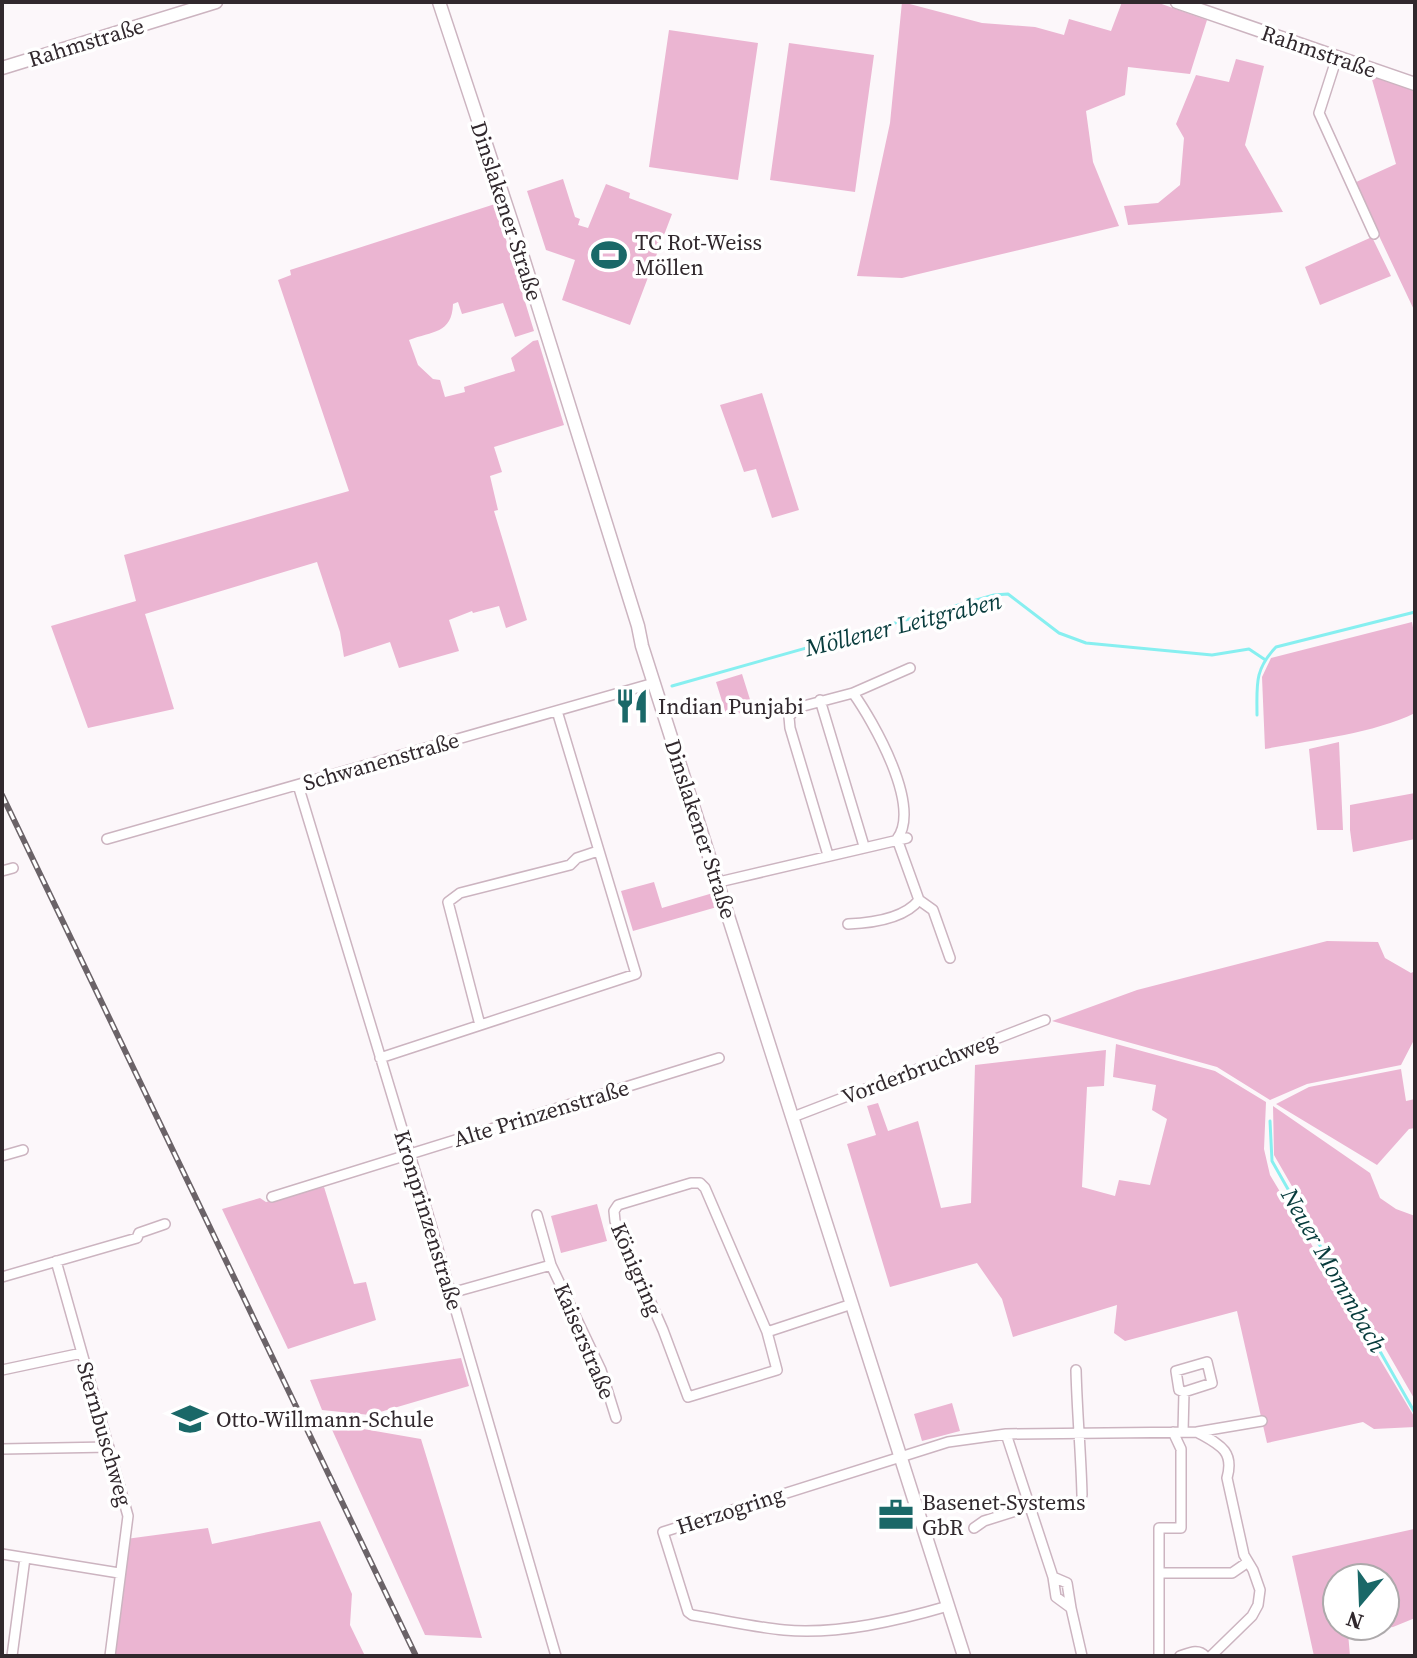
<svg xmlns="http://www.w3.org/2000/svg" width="1417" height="1658" font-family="'Source Serif 4',serif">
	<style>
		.green { fill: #ebb5d2; fill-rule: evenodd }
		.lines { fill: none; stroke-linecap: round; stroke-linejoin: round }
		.stream { stroke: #87eff0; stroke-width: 3 }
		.minor-casing { stroke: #ccb4c0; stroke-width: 12 }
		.secondary-casing { stroke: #ccb4c0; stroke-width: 15 }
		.minor { stroke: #fff; stroke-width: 9 }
		.secondary { stroke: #fff; stroke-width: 12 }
		.rail-casing { stroke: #6b6368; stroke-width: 6 }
		.rail { stroke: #fff; stroke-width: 3; stroke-dasharray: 9; stroke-linecap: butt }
		.labels { text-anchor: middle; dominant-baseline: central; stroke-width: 7; stroke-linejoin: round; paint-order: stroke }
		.street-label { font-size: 22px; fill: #31282d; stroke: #fff }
		.poi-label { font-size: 22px; fill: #31282d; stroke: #fff; text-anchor: start }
		.water-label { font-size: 24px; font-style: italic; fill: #073b3c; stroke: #fff }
	</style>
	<rect width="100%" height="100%" fill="#fcf7fa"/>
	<!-- green -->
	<path class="green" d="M902,2L982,23L1035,27L1064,35L1069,19L1111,31L1122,2H1156L1207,20L1190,74L1128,67L1125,95L1086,111L1093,162L1119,226L902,278L857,276L890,123Z
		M669,30L758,43L738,180L649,167Z
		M789,43L874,55L855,192L770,180Z
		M1236,59L1264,66L1245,145L1283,212L1128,225L1124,206L1158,203L1180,185L1184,138L1176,124L1196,75L1229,82Z
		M1371,76L1415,91V312L1354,183L1396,164Z
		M563,179L575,217L580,219L578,225L588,228L606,184L630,193L629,198L672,214L630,325L562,300L575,260L546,250L527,191Z
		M495,204L534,331L515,337L503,303L462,314L458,302L453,304C452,334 432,331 409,340L418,365L433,379L440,380L445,397L465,392L464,387L515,371L511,358L533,341L538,340L564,425L494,447L502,472L490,476L498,510L494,511L527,620L506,628L499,606L473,613L472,611L449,620L459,651L399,668L390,642L344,657L340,632L317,562L145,614L174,709L88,728L51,626L136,601L124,555L349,491L278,280L291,275L290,270Z
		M1372,237L1391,276L1320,305L1305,267Z
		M762,393L799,510L772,518L756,469L744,472L720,405Z
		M1412,622L1415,639V713C1372,734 1312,740 1265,749L1262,677L1271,658Z
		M742,674L753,709L727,717L716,682Z
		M1339,742L1343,830H1317L1309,749Z
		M1415,793V839L1353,852L1350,830V805Z
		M654,882L662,908L713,893L717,907L633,931L621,891Z
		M1327,941L1378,942L1385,958L1411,973L1415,971V1038L1401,1065L1307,1084L1270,1100L1217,1067L1052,1021L1137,990Z
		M1116,1044L1215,1071L1266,1102L1264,1149L1270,1175L1415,1418V1427L1374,1429L1363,1422L1267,1443L1237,1311L1125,1341L1114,1333L1117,1305L1013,1337L1002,1299L977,1263L890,1287L847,1144L876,1135L867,1106L878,1103L888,1131L918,1121L941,1208L971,1203L975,1065L1106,1050L1104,1086L1087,1087L1082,1187L1115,1196L1119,1180L1150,1185L1167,1119L1152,1110L1156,1085L1113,1077Z
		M1401,1069L1406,1101L1415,1099V1128L1409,1129L1377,1165L1276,1104L1309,1087Z
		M1273,1106L1370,1173L1380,1198L1396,1209L1415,1216V1400L1274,1155Z
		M324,1187L354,1284L366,1282L376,1320L288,1349L222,1209L260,1198L266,1202Z
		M597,1204L607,1241L561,1253L551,1216Z
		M461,1358L469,1386L370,1415L322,1410L310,1380Z
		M952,1403L960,1431L922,1441L914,1414Z
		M329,1423L421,1439L482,1638L425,1635Z
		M320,1521L352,1594L350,1625L365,1656H110L126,1539L208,1528L212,1544Z
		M1414,1529L1415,1618L1393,1627L1348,1633L1350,1656H1314L1292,1556ZM1337,1578H1385V1626H1337Z"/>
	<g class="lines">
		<!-- stream -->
		<path class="stream" d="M672,686L994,595L1008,594L1059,633L1086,643L1212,655L1249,649L1264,659
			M1257,715C1257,685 1254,670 1276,647L1415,612
			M1270,1121L1272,1161L1415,1413"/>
		<!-- minor casing -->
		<g class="minor-casing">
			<path id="minor" d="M1337,57L1319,113L1374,234
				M820,700L864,846
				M298,785L427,1211L556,1656
				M107,839L654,683
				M828,855L790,728L789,717L796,708L853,693L910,668
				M2,871L13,868
				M719,882L907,838
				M919,900L933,910L950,958
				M848,924C872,923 904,919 919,900L897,839C922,806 873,721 853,693
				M480,1025L448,902L460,893L570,865L577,858L598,851
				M380,1058L636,974L557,711
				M793,1117L1045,1020
				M2,1156L23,1150
				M272,1197L719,1058
				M537,1215L551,1265L601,1370L616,1418
				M56,1261L128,1516L110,1656
				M2,1277L137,1238L139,1233L165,1224
				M451,1293L551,1265
				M767,1332L705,1188L700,1183H691L618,1205L614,1211L615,1221L663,1330L688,1397L777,1370L767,1332L852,1304
				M2,1370L82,1353
				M1076,1370C1077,1412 1081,1453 1082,1495
				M1183,1432L1184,1392L1179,1390L1176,1371L1207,1362L1212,1383L1184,1392
				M1006,1434L1053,1577L1056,1597L1071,1608L1082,1656
				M2,1449L109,1447
				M974,1528L984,1521L1028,1507
				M2,1554L119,1573
				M1160,1573H1232L1248,1562
				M1053,1577L1067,1583L1071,1608
				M948,1606C897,1621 837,1635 784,1630C753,1627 723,1620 692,1615L688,1612L663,1532L948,1442L1006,1434L1197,1432
				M12,1656L25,1558
				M1159,1656V1528H1181V1449L1173,1432
				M1180,1656C1189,1653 1198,1648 1205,1656
				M1211,1656L1252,1616L1258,1605L1260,1590L1253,1570L1244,1555L1227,1478C1235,1450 1218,1444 1197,1432L1262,1421"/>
		</g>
		<!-- secondary casing -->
		<g class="secondary-casing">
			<path id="secondary" d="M439,2L515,232L638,626L642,646L964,1656
				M1177,2L1415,84
				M2,68L216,2"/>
		</g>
		<!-- minor -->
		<use href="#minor" class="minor"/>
		<!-- secondary -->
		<use href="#secondary" class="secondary"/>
		<!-- rail casing -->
		<g class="rail-casing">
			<path id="rail" d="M2,795L416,1656"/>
		</g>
		<!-- rail -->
		<use href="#rail" class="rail"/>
	</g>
	<!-- icons -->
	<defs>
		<g id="stadium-bare" transform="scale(2.76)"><path d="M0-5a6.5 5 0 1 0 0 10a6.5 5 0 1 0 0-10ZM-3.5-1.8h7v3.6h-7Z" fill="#1a6868" stroke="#fff" stroke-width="2.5" paint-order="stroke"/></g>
		<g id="restaurant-bare" transform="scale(2.76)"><path d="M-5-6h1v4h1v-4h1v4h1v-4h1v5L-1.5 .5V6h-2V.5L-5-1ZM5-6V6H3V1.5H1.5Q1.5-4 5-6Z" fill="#1a6868" stroke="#fff" stroke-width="2.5" paint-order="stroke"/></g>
		<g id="school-bare" transform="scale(2.76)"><path d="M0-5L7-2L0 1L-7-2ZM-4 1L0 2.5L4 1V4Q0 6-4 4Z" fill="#1a6868" stroke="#fff" stroke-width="2.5" paint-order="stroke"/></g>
		<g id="office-bare" transform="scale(2.76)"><path d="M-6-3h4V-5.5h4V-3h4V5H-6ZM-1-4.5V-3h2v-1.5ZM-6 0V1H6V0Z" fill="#1a6868" stroke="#fff" stroke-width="2.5" paint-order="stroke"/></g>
	</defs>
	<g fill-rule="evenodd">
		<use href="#stadium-bare" x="609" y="255"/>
		<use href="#restaurant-bare" x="632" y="706"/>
		<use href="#school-bare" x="190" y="1419"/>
		<use href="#office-bare" x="896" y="1515"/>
	</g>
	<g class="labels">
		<!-- street labels -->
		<g class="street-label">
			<text transform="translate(86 42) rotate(-17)">Rahmstraße</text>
			<text transform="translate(1319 51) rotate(19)">Rahmstraße</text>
			<text transform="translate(507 211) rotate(72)">Dinslakener Straße</text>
			<text transform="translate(381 761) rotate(-16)">Schwanenstraße</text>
			<text transform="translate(701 829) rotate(72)">Dinslakener Straße</text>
			<text transform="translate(919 1068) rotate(-21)">Vorderbruchweg</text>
			<text transform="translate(541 1113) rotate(-17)">Alte Prinzenstraße</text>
			<text transform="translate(429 1220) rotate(73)">Kronprinzenstraße</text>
			<text transform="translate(637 1269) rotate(67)">Königring</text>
			<text transform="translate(585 1341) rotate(67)">Kaiserstraße</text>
			<text transform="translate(105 1434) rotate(74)">Sternbuschweg</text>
			<text transform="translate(730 1510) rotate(-18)">Herzogring</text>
		</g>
		<!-- poi labels -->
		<g class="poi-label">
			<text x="635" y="242">TC Rot-Weiss<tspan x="635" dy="25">Möllen</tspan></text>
			<text x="658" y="706">Indian Punjabi</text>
			<text x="216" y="1419">Otto-Willmann-Schule</text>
			<text x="922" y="1502">Basenet-Systems<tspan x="922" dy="25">GbR</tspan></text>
		</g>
		<!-- water labels -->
		<g class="water-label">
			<text transform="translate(903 624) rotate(-14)">Möllener Leitgraben</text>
			<text transform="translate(1334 1270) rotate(60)">Neuer Mommbach</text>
		</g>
	</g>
	<!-- border -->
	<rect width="1417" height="1658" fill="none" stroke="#31282d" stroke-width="8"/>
	<!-- north arrow -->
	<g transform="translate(1361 1602) rotate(199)"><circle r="38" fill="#ffffff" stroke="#ada9ab" stroke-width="2"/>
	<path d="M0-6L14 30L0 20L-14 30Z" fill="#1a6868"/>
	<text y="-12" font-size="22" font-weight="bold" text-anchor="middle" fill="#31282d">N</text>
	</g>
</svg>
